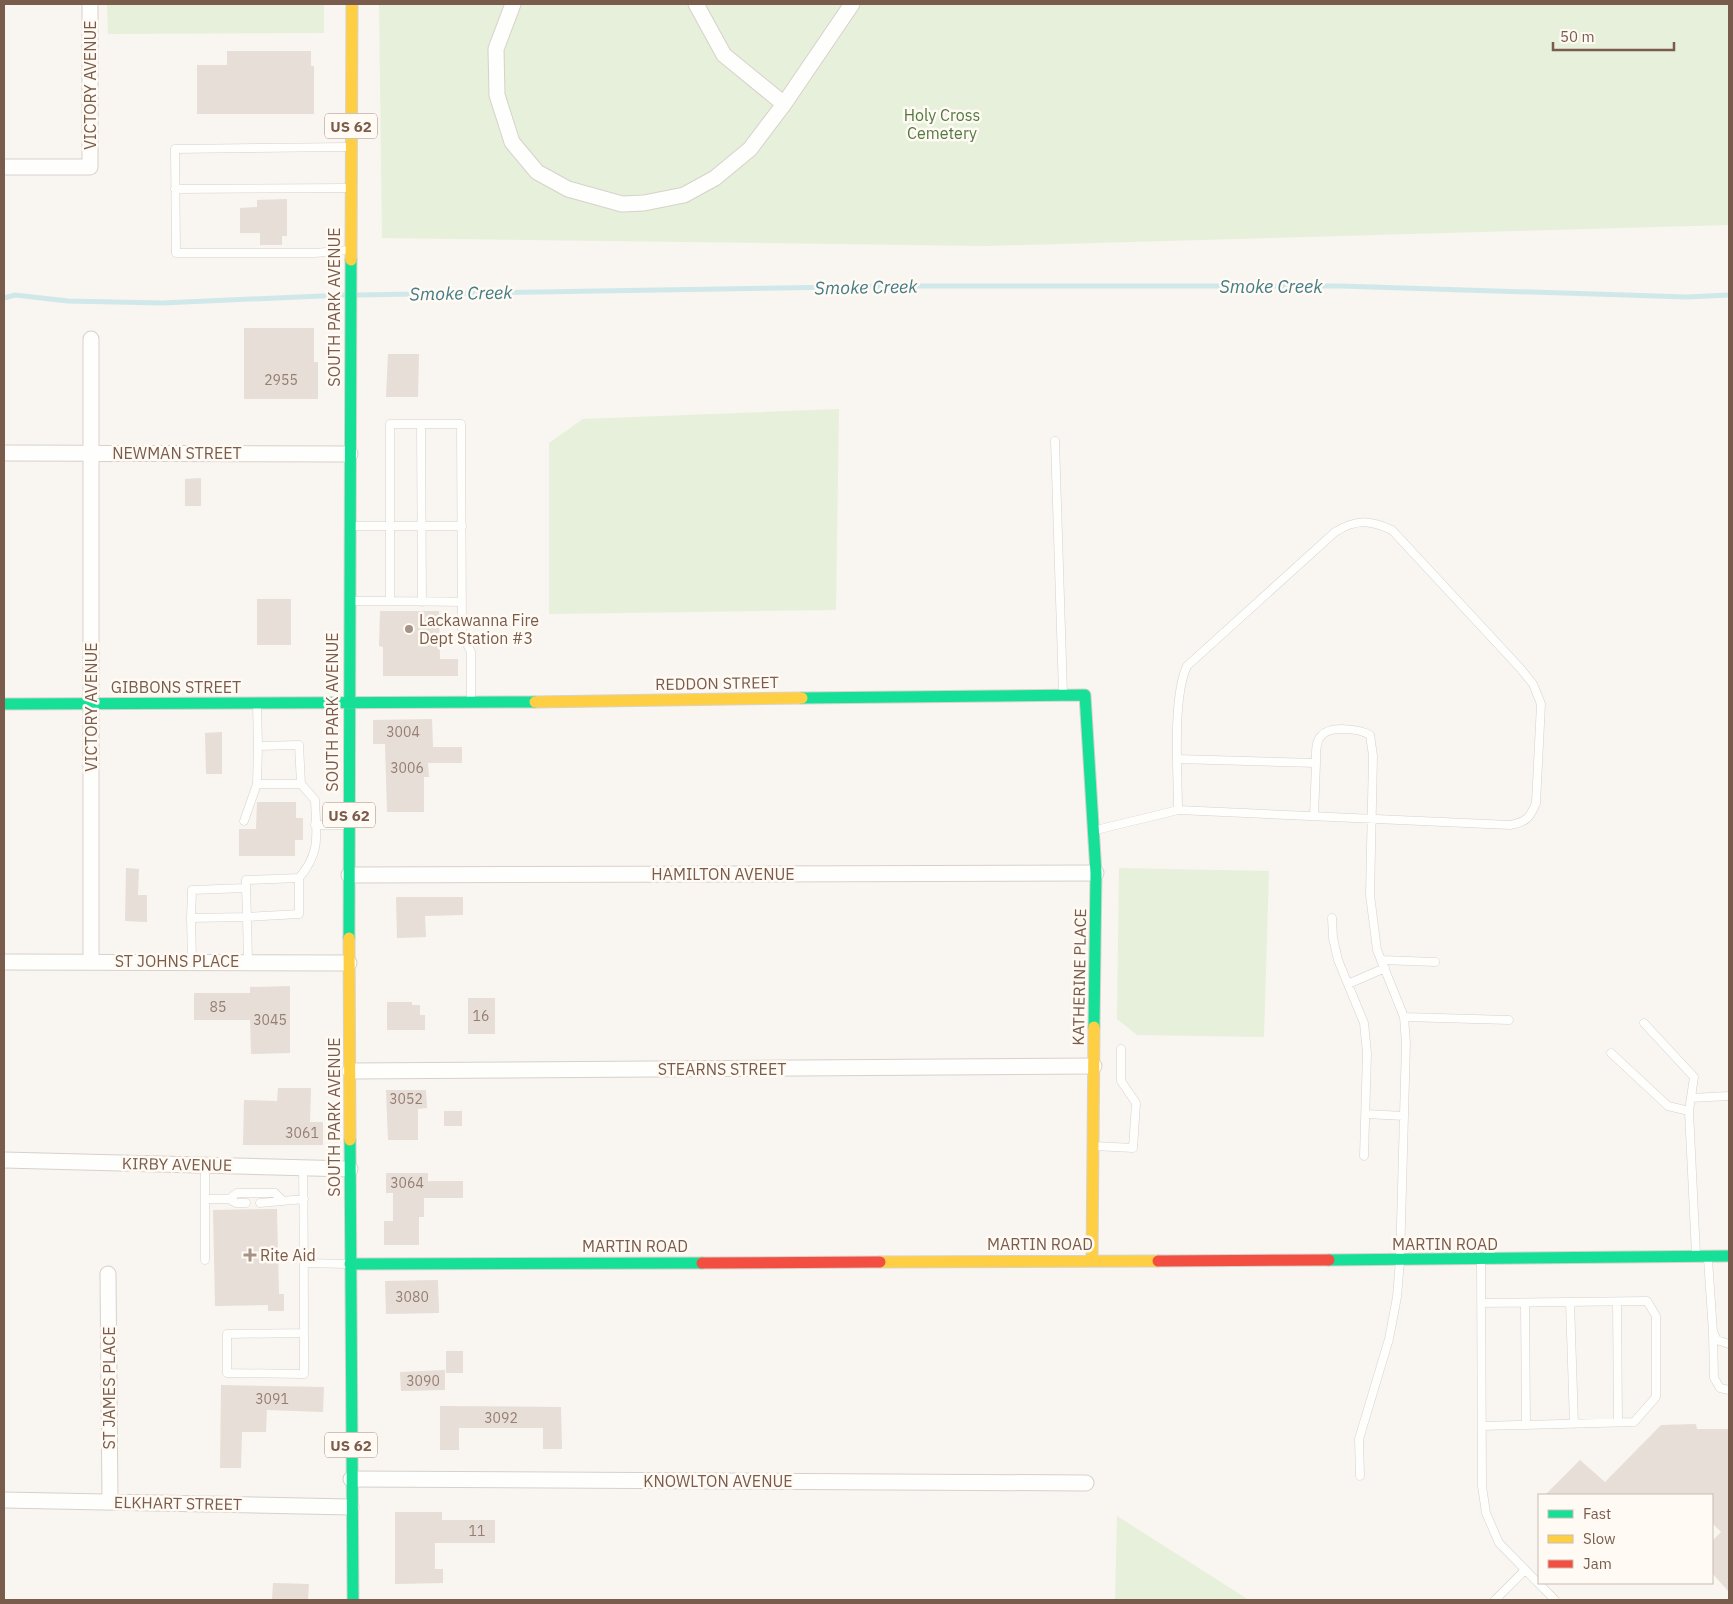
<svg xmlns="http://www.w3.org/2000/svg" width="1733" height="1604" font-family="'IBM Plex Sans',sans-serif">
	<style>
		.green { fill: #e7f0db }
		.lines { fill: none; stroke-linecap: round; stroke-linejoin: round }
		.stream { stroke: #d0e8ea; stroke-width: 5 }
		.building { fill: #e6ded7 }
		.lane-casing { stroke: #d7d1cb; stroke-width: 9 }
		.street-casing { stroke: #d7d1cb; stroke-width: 17 }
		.fast-casing { stroke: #d9d2cb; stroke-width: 13 }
		.slow-casing { stroke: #d9d2cb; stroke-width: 13 }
		.jam-casing { stroke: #d9d2cb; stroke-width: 13 }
		.lane { stroke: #fefefd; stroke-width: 8 }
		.street { stroke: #fefefd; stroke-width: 15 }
		.fast { stroke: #16e098; stroke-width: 11 }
		.slow { stroke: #ffcf43; stroke-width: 11 }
		.jam { stroke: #f24e42; stroke-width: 11 }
		.poi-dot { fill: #a69286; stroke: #fffaf3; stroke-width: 2 }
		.labels { text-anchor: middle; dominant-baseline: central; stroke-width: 5; stroke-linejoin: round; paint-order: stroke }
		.number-label { font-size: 14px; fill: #977e72 }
		.shield { fill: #fffaf3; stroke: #a28b7f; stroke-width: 1 }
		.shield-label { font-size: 15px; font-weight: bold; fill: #7a5c4d }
		.street-label { font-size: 16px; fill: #7a5c4d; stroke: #fffaf3 }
		.park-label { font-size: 16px; fill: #537a41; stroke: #fffaf3 }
		.poi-label { font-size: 16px; fill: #7a5c4d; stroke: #fffaf3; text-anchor: start }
		.water-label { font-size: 18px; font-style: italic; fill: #437c86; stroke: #fffaf3 }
	</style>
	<rect width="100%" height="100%" fill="#f9f5f0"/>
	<!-- green -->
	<path class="green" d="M107,4H324V33L108,34Z
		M379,4H1729V225L987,246L382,238Z
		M839,409L836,610L549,614V443L583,419Z
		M1119,868L1269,871L1264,1037L1137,1035L1117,1019Z
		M1117,1516L1249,1600H1115Z"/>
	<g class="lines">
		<!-- stream -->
		<path class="stream" d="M358,295L903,286H1341L1687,297L1729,295
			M4,298L15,295L68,301L162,303L344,295"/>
	</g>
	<!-- building -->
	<path class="building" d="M227,51H311V66H314V114H197V65H227Z
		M287,199V236H282V245H260V233H240V208L257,207V200Z
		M244,328H314V362H318V399H244Z
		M388,354H419L418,397H386Z
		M201,478V506H185V479Z
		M257,599H291V645H257Z
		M380,611H439L440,659H458V676H383V647L379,646Z
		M432,719L433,747H462V763H428L429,777H424V812H387L385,744H373V720Z
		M222,732V774H206L205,733Z
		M257,802H296V818H303V840H295V856H239V829H256Z
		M126,868L139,869L138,895H147V922L125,921Z
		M396,897H463V915L425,916L426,937L397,938Z
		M290,986V1053L251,1054L250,1020H194V993H250V987Z
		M468,998H495V1034H468Z
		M387,1002H412V1005H420V1015H425V1030H387Z
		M278,1088H311L310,1122H323V1145H243L244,1100L277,1101Z
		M386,1090H426L427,1108L418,1109V1140H388Z
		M444,1111H462V1126H444Z
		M386,1173H428V1181H463V1198H424V1217H419V1245H384V1221H393V1193H386Z
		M277,1209L279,1294H284V1311H268V1305L215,1306L213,1210Z
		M438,1280L439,1313L386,1314L385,1281Z
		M446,1351H463V1373H446Z
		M445,1370V1390L401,1391L400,1372Z
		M221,1385L324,1387L323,1412L267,1410L266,1432H242L241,1468H220Z
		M440,1406L561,1407L562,1449H543V1428H459V1450H440Z
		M1696,1424L1697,1429H1729V1592L1712,1573V1541L1721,1532L1712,1523V1495H1545L1580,1460L1605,1482L1661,1425Z
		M395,1512H442V1520H495V1543H435V1569H443V1583L395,1584Z
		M273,1583L309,1584L308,1600H272Z"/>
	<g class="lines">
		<!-- lane casing -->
		<g class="lane-casing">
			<path id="lane" d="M175,189L348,188
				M348,250L315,253H176L175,149L349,147
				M421,424L422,602
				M1055,441L1063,693
				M351,526H462
				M352,601H390
				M462,602L390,601V424H461L462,634L471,652V700
				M257,705L258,746
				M1178,759L1316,763L1314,816
				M1316,763C1316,754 1315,742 1321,736C1330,725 1360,729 1370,735L1373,756L1370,895L1377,950L1404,1017L1406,1043L1400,1260L1397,1297L1389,1339L1359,1439L1360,1476
				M257,784H301
				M244,821L257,784L258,746L299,745L301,784L315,800C316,833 322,851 299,878
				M315,825H346
				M1096,830L1178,810L1510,825C1526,822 1530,818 1536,803L1541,704L1533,684L1520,668L1392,530C1369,520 1356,519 1335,532L1187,666C1172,698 1178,773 1178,810
				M246,888L247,917L299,914V878L246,880V888L192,890L191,918L247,917L248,961
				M191,918L192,961
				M1332,918L1333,938L1338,960L1364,1023L1367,1053L1364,1156
				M1382,960L1435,962
				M1348,984L1385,968
				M1404,1017L1509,1020
				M1644,1023L1694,1077L1689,1111L1696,1255
				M1611,1053L1668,1106L1689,1111
				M1691,1098L1729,1096
				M1366,1114L1404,1116
				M1094,1146L1133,1148L1136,1103L1121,1081V1049
				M205,1165V1199H229L236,1203H246
				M303,1167C304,1236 304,1305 304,1374L227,1373V1334L304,1333
				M229,1199L237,1193H275L281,1199
				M260,1203L304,1199
				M1708,1259L1713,1332L1717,1340L1729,1344
				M205,1260V1199
				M1481,1260L1482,1486L1486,1513L1499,1543L1555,1600
				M304,1263L348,1264
				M1570,1302L1574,1424
				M1617,1302L1618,1422
				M1481,1303L1647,1301L1656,1316V1397L1634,1422L1482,1426
				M1525,1303L1526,1425
				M1713,1334L1714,1378L1720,1388L1729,1390
				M1495,1600L1525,1570"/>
		</g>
		<!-- street casing -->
		<g class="street-casing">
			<path id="street" d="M513,4L496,49L497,95L512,142L537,172L568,189L622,204L644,203L684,195L715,178L750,149L784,104
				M696,4L724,55L784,104L852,4
				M4,167H90V4
				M91,339V962
				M4,453L350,454
				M349,875L1096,873
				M4,962L349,963
				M350,1071L1094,1066
				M4,1160L350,1169
				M108,1274L110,1502
				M351,1479L1086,1483
				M4,1500L351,1507"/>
		</g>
		<!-- fast casing -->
		<g class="fast-casing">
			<path id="fast" d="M802,698L1085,695L1096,873L1094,1027
				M4,704L535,702
				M349,938L351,260
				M350,1140L353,1600
				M1329,1260L1729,1256
				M350,1264L702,1263"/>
		</g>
		<!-- slow casing -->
		<g class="slow-casing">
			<path id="slow" d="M351,260L352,4
				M535,702L802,698
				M349,938L350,1140
				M1092,1260L1094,1027
				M880,1262L1158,1261"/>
		</g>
		<!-- jam casing -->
		<g class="jam-casing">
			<path id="jam" d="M1158,1261L1329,1260
				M702,1263L880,1262"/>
		</g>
		<!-- lane -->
		<use href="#lane" class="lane"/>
		<!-- street -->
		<use href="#street" class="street"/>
		<!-- fast -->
		<use href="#fast" class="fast"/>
		<!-- slow -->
		<use href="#slow" class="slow"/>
		<!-- jam -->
		<use href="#jam" class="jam"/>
	</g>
	<!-- markers -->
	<g class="poi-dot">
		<circle cx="409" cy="629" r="5"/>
		<path d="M247.5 1247.5h5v5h5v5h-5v5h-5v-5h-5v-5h5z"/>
	</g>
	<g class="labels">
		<!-- number labels -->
		<g class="number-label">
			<text x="281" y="380">2955</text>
			<text x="403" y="732">3004</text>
			<text x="407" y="768">3006</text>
			<text x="218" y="1007">85</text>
			<text x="481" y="1016">16</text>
			<text x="270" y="1020">3045</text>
			<text x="406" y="1099">3052</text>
			<text x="302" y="1133">3061</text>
			<text x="407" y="1183">3064</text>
			<text x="412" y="1297">3080</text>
			<text x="423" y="1381">3090</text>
			<text x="272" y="1399">3091</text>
			<text x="501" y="1418">3092</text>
			<text x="477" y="1531">11</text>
		</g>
		<!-- shield labels -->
		<g class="shield">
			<rect x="325" y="113.5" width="52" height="25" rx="4"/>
			<rect x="323" y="802.5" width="52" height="25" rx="4"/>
			<rect x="325" y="1432.5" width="52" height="25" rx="4"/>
		</g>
		<g class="shield-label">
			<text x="351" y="126">US 62</text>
			<text x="349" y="815">US 62</text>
			<text x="351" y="1445">US 62</text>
		</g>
		<!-- street labels -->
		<g class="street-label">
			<text transform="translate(90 85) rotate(-90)">VICTORY AVENUE</text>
			<text transform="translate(334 307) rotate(-90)">SOUTH PARK AVENUE</text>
			<text x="177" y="453">NEWMAN STREET</text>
			<text transform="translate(717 683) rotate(-1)">REDDON STREET</text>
			<text x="176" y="687">GIBBONS STREET</text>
			<text transform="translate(91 707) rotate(-90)">VICTORY AVENUE</text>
			<text transform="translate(332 712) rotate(-90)">SOUTH PARK AVENUE</text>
			<text x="723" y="874">HAMILTON AVENUE</text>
			<text x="177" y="961">ST JOHNS PLACE</text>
			<text transform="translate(1079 977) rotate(-89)">KATHERINE PLACE</text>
			<text x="722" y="1069">STEARNS STREET</text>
			<text transform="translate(334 1117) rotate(-90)">SOUTH PARK AVENUE</text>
			<text transform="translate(177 1164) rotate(1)">KIRBY AVENUE</text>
			<text x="1040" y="1244">MARTIN ROAD</text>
			<text x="1445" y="1244">MARTIN ROAD</text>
			<text x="635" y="1246">MARTIN ROAD</text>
			<text transform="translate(109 1388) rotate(-90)">ST JAMES PLACE</text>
			<text x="718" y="1481">KNOWLTON AVENUE</text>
			<text transform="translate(178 1503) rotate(1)">ELKHART STREET</text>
		</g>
		<!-- park labels -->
		<g class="park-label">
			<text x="942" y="115">Holy Cross<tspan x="942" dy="18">Cemetery</tspan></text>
		</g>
		<!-- poi labels -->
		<g class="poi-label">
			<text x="419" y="620">Lackawanna Fire<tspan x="419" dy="18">Dept Station #3</tspan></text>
			<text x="260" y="1255">Rite Aid</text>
		</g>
		<!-- water labels -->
		<g class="water-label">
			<text x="1271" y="286">Smoke Creek</text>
			<text transform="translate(866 287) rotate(-1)">Smoke Creek</text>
			<text transform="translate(461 293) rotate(-1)">Smoke Creek</text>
		</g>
	</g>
	<!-- border -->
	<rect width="1733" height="1604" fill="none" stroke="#7a5c4d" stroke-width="10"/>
	<!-- legend -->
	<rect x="1538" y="1494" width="175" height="90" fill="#fffaf3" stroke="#cabbb1"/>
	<rect x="1548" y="1510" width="25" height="8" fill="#16e098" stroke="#cabbb1"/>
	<text x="1583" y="1519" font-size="15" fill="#7a5c4d">Fast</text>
	<rect x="1548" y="1535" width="25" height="8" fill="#ffcf43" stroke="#cabbb1"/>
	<text x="1583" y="1544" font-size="15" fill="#7a5c4d">Slow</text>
	<rect x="1548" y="1560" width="25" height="8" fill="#f24e42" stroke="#cabbb1"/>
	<text x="1583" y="1569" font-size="15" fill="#7a5c4d">Jam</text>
	<!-- scale -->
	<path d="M1553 42v8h121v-8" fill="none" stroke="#7a5c4d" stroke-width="2.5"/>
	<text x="1560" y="42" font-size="15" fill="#7a5c4d" stroke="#fffaf3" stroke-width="4" paint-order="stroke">50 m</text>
</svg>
